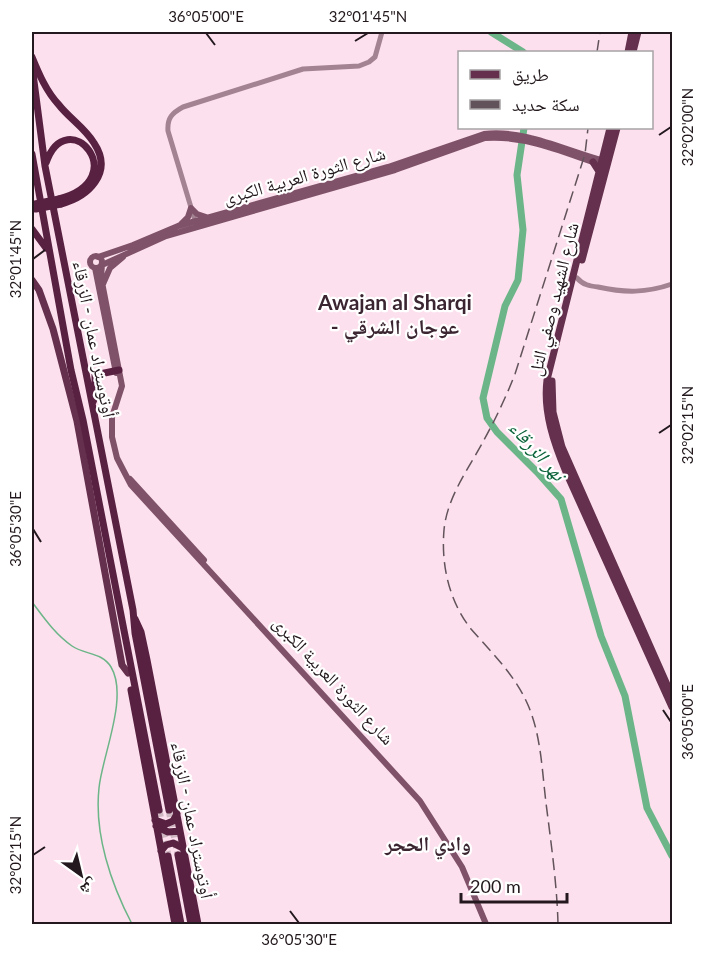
<svg xmlns="http://www.w3.org/2000/svg" width="704" height="956" font-family="Lato,'Noto Naskh Arabic',sans-serif">
	<style>
		.lines { fill: none; stroke-linecap: round; stroke-linejoin: round }
		.stream { stroke: #6bb588; stroke-width: 1.5 }
		.river { stroke: #6bb588; stroke-width: 7 }
		.trunk-tunnel { stroke: #d0b8c3; stroke-width: 7; stroke-dasharray: 7 3.5; stroke-linecap: butt }
		.tertiary { stroke: #a38392; stroke-width: 5 }
		.secondary { stroke: #7f5269; stroke-width: 6 }
		.primary { stroke: #64304d; stroke-width: 7 }
		.trunk { stroke: #582041; stroke-width: 7 }
		.rail { stroke: #62535a; stroke-width: 1.5; stroke-dasharray: 12 6; stroke-linecap: butt }
		.trunk-bridge { stroke: #582041; stroke-width: 7 }
		.ticks { fill: none; stroke: #22181d; stroke-width: 2 }
		.labels { text-anchor: middle; dominant-baseline: central; stroke-width: 4.5; stroke-linejoin: round; paint-order: stroke }
		.street-label { font-size: 18px; fill: #22181d; stroke: #fff }
		.water-label { font-size: 20px; font-style: italic; fill: #0c643b; stroke: #fff }
		.neighbourhood-label { font-size: 20px; font-weight: bold; fill: #3a2530; stroke: #fff }
		.quarter-label { font-size: 21px; font-weight: bold; fill: #3a2530; stroke: #fff }
		.neatline { fill: none; stroke: #22181d; stroke-width: 2 }
		.ticks-label { font-size: 15px; text-anchor: middle; fill: #22181d }
	</style>
	<rect width="100%" height="100%" fill="#fce0ed"/>
	<g class="lines">
		<!-- stream -->
		<path class="stream" d="M32,602C44,618 55,634 72,646C85,655 102,652 111,667C129,697 102,756 99,788C94,834 111,884 132,924"/>
		<!-- river -->
		<path class="river" d="M491,32L523,52
			M524,128L517,175L523,230L518,280L505,306L483,398L487,418L497,432L537,472L561,499L601,636L625,696L647,808L672,856"/>
		<!-- trunk-tunnel -->
		<path class="trunk-tunnel" d="M159,810L168,856
			M169,810L178,855"/>
		<!-- tertiary -->
		<path class="tertiary" d="M196,224L168,131C167,118 172,113 183,107L303,69L359,66L369,62L375,57L382,32
			M577,278C583,285 590,286 598,287C625,293 646,293 672,284"/>
		<!-- secondary -->
		<path class="secondary" d="M181,224L188,217L191,208L197,214L206,217
			M90 262a6 6 0 1 1 12 0a6 6 0 1 1-12 0Z
			M98,257L133,245L178,226L388,167L484,134C525,129 566,151 605,161
			M102,265L101,277L122,386L112,417V437L117,458L131,485L420,801L462,867L486,924
			M102,265L166,236L395,170L485,138C522,135 562,151 595,163
			M95,268L116,373
			M103,284L110,268L123,257
			M130,479L204,560"/>
		<!-- primary -->
		<path class="primary" d="M628,52L632,32
			M633,52L638,32
			M610,128L547,380C543,412 554,443 566,472L672,707
			M593,162L600,173
			M582,260L617,128
			M32,280L39,290L53,329L77,421L122,665L128,673
			M552,381L553,412L562,447L672,696"/>
		<!-- trunk -->
		<path class="trunk" d="M32,57C39,74 46,91 59,105C69,118 85,128 94,143C114,173 88,197 61,204
			M32,66L45,166L133,610L135,633L169,810
			M32,154L71,370L83,420L159,810
			M46,163C67,101 135,179 59,199
			M32,229L46,248
			M93,402L95,397V375L119,370
			M135,619L141,632L147,660L198,924
			M131,690L175,924
			M155,820L166,824L173,821L177,814
			M156,826L168,832L180,831
			M161,851L166,845L173,843L183,848
			M178,855L191,924
			M168,856L181,924"/>
		<!-- rail -->
		<path class="rail" d="M597,52L600,32
			M558,924C557,884 551,843 546,803C542,770 541,735 528,705C515,675 492,653 471,629C449,601 441,565 444,530C447,497 469,468 484,440C496,418 506,397 515,374L585,154L588,128"/>
		<!-- trunk-bridge -->
		<path class="trunk-bridge" d="M35,204L59,199
			M36,209L61,204"/>
	</g>
	<!-- ticks -->
	<path class="ticks" d="M206,33L215,45M355,41L368,33M659,135L671,127M33,259L45,250M659,433L671,425M33,529L41,542M663,710L671,722M33,855L45,847M290,911L299,923"/>
	<g class="labels">
		<!-- street labels -->
		<g class="street-label">
			<text transform="translate(304 175) rotate(-16)">شارع الثورة العربية الكبرى</text>
			<text transform="translate(553 299) rotate(-76)">شارع الشهيد وصفي التل</text>
			<text transform="translate(95 339) rotate(79)">أوتوستراد عمان - الزرقاء</text>
			<text transform="translate(334 680) rotate(47)">شارع الثورة العربية الكبرى</text>
			<text transform="translate(193 820) rotate(79)">أوتوستراد عمان - الزرقاء</text>
		</g>
		<!-- water labels -->
		<g class="water-label">
			<text transform="translate(538 450) rotate(48)">نهر الزرقاء</text>
		</g>
		<!-- neighbourhood labels -->
		<g class="neighbourhood-label">
			<text x="428" y="843">وادي الحجر</text>
		</g>
		<!-- quarter labels -->
		<g class="quarter-label">
			<text x="395" y="301">Awajan al Sharqi<tspan x="395" dy="24">- عوجان الشرقي</tspan></text>
		</g>
	</g>
	<!-- border -->
	<rect width="704" height="956" fill="none" stroke="#ffffff" stroke-width="66"/>
	<!-- legend -->
	<rect x="458" y="51" width="195" height="78" fill="#ffffff" stroke="#a7a3a5" stroke-width="1.5"/>
	<rect x="470" y="70" width="30" height="9" fill="#64304d" stroke="#a7a3a5" stroke-width="1.5"/>
	<text x="512" y="81" font-size="18" fill="#22181d">طريق</text>
	<rect x="470" y="100" width="30" height="9" fill="#62535a" stroke="#a7a3a5" stroke-width="1.5"/>
	<text x="512" y="111" font-size="18" fill="#22181d">سكة حديد</text>
	<!-- north arrow -->
	<g transform="translate(81 875) rotate(146)" stroke="#ffffff" stroke-width="4.5" paint-order="stroke">
	<path d="M0-4.5L10 22L0 15L-10 22Z" fill="#22181d"/>
	<text y="-9" font-size="16" font-weight="bold" text-anchor="middle" fill="#22181d">ش</text>
	</g>
	<!-- scale -->
	<path d="M461 893v9h106v-9" fill="none" stroke="#22181d" stroke-width="3"/>
	<text x="470" y="893" font-size="18" fill="#22181d" stroke="#ffffff" stroke-width="4.5" paint-order="stroke">200 m</text>
	<rect x="33" y="33" width="638" height="890" class="neatline"/>
	<g class="ticks-label">
		<text x="206" y="22">36°05'00"E</text>
		<text x="368" y="22">32°01'45"N</text>
		<text transform="translate(688 127) rotate(-90)" y="5">32°02'00"N</text>
		<text transform="translate(16 259) rotate(-90)" y="5">32°01'45"N</text>
		<text transform="translate(688 425) rotate(-90)" y="5">32°02'15"N</text>
		<text transform="translate(16 529) rotate(-90)" y="5">36°05'30"E</text>
		<text transform="translate(688 722) rotate(-90)" y="5">36°05'00"E</text>
		<text transform="translate(16 855) rotate(-90)" y="5">32°02'15"N</text>
		<text x="299" y="945">36°05'30"E</text>
	</g>
</svg>
